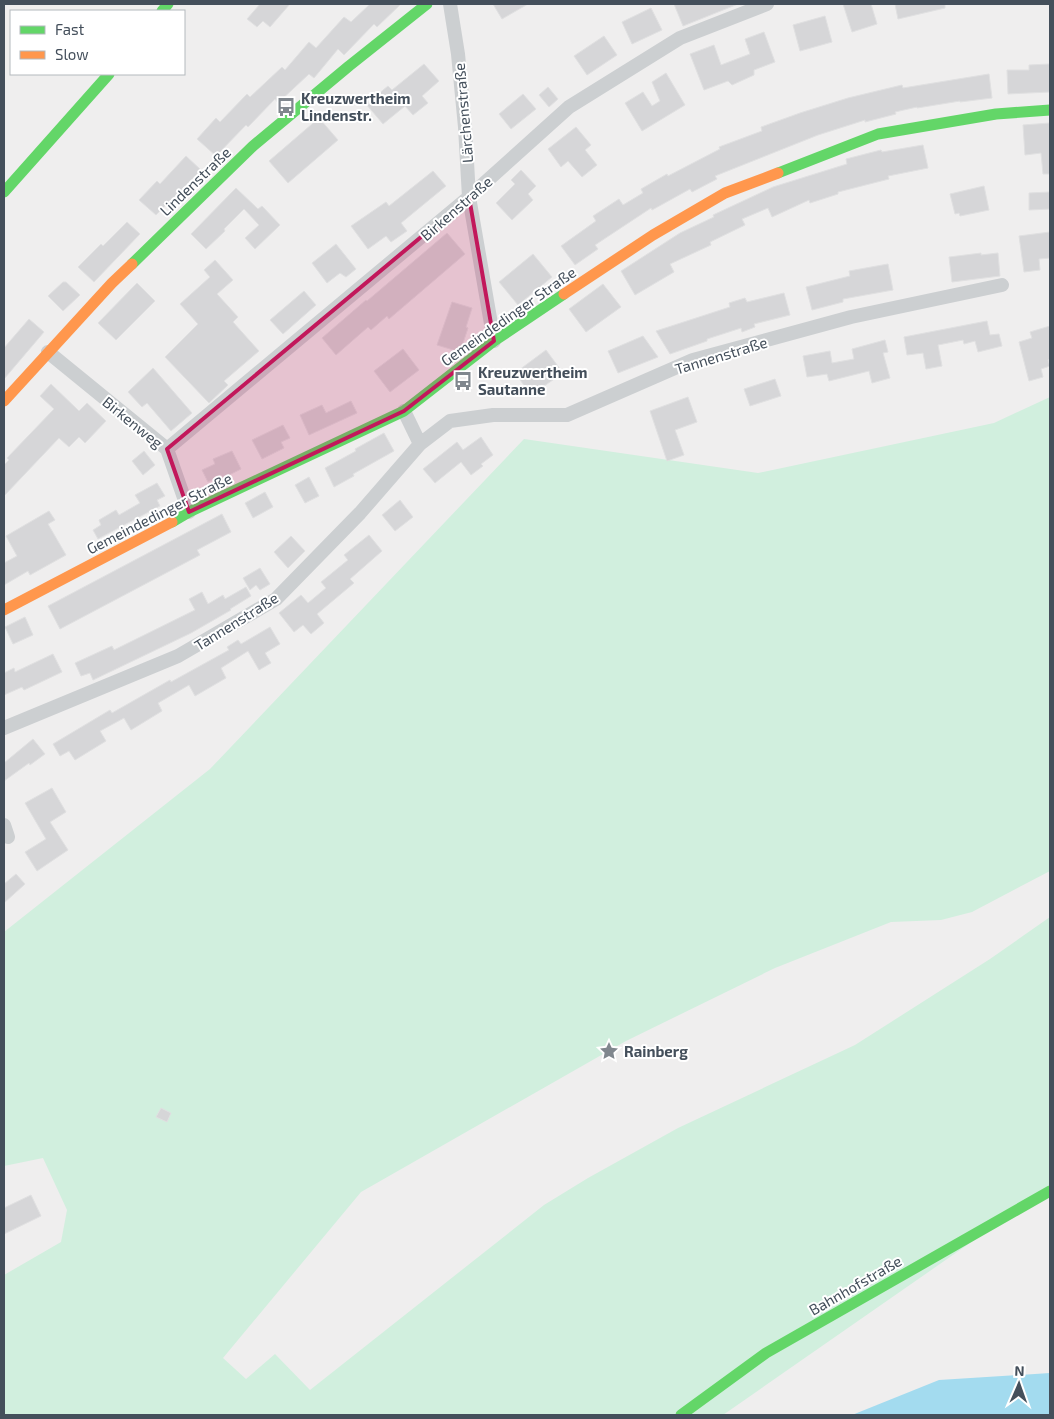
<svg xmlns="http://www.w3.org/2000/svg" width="1054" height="1419" font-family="'Exo 2',sans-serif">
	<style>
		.green { fill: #d1efde }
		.water { fill: #a3dbef }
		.building { fill: #d6d6d8; stroke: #e0e0e1 }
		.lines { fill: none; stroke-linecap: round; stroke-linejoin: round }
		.street { stroke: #cccfd1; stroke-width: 14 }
		.fast { stroke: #63d668; stroke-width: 11 }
		.slow { stroke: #ff974d; stroke-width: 11 }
		.marked { fill: #c2185b; fill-opacity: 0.2; stroke: #c2185b; stroke-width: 4; stroke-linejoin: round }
		.labels { text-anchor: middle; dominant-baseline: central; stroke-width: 4; stroke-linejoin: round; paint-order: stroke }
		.poi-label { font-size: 15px; font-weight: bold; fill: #444f5b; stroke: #fff; text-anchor: start }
		.street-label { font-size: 15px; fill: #444f5b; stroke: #fff }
	</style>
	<rect width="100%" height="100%" fill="#efeeee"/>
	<!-- green -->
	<path class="green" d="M1050,397V871L972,912L941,920L891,922L775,968L626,1041L361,1192L223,1358L246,1379L275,1354L310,1390L544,1205L588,1178L678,1128L855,1045L990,959L1050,917V1195L983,1234L723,1415H4V1275L61,1242L67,1210L43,1158L4,1166V932L210,769L524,439L758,473L994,423Z"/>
	<!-- water -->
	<path class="water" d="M1050,1373V1415H852L939,1380Z"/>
	<!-- building -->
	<path class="building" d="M260,4H290L270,27L263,21L257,27L247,19Z
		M370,4H401L377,27L374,24L344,55L338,49L314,78L309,74L278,103L275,99L248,127L246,125L216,156L197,139L216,118L220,122L247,94L250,97L282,67L285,70L309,42L316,48L344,17L351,22Z
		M493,4H528L502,19Z
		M674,4H738L683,26Z
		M843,4H871L877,24L852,32Z
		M895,4H945V8L898,19Z
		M651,8L662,30L632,44L622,22Z
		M825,16L832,42L800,51L793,25Z
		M764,32L775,62L754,70V75L732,85L728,81L704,90L690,54L714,45L721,65L750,54L745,39Z
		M604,36L617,55L587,75L574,56Z
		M424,64L439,81L422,96L428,103L413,115L405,106L383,124L366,104L388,86L392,90Z
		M1050,64V92L1008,94L1007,70H1029V65Z
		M666,73L685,105L642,131L625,103L643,92L652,106L660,101L652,82Z
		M989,74L992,98L960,102V101L917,108V107L895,112L896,114L865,122V120L818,135L715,176L717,179L692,192L690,189L652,210L651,208L595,245L598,249L575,265L561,246L596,221L593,216L619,199L623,205L643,193L641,189L667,174L668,176L720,149L719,147L762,131L761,127L800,113L848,98L902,85L903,88Z
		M548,87L558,99L549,107L539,95Z
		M523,94L536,109L511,129L499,114Z
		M319,118L338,140L288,183L269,161Z
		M1050,123V174H1043L1041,153L1025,155L1023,125Z
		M576,127L591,145L585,150L597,165L582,177L568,161L561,167L548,149Z
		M923,145L928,168L888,176L889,179L838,192V194L810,203L809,200L772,217L768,208L742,219L745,225L710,242L711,245L670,264L674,272L635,295L621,271L680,233L714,217L713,215L773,187L847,164L846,159L881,150L882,152Z
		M186,156L201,170L156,215L139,200L157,181L160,184Z
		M521,170L536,186L528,194L533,200L512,220L496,203L515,184L511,180Z
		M433,171L446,186L401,223L407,231L391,242L386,236L368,249L351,226L386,202L389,206Z
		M984,186L989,210L960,216L959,213L955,214L950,194Z
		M236,188L258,209L262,206L280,225L255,249L245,238L259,225L244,209L224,229L225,231L206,249L191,234Z
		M1050,192V209L1029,210V193Z
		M127,222L140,234L94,282L78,267L101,244L103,246Z
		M1050,232V258L1039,259L1040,270L1024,272L1019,236Z
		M447,233L465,254L389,319L387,316L371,330L368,327L336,355L322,338L366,300L367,301Z
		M336,244L356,269L346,277L340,273L327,283L312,263Z
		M981,253V255L998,253L1000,276L952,282L949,257Z
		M533,254L552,277L518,305L499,282Z
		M215,260L233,280L217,294L238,317L233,322L259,351L224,381L228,385L209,403L165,357L198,324L180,304L210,277L204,270Z
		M888,264L893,290L843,299V302L812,310L806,287L850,276L849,271Z
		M63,282H66L80,295L63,311L48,296Z
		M137,283L155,301L116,340L98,323Z
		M603,284L621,307L586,332L569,309Z
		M304,291L316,305L283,334L270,320Z
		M784,293L790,315L754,324L755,327L742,332L741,328L707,339V341L670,354L656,331L730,307L729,303L745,298L747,302Z
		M452,302L472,308L466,327L468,328L460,352L437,345Z
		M29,319L44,332L4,379V348Z
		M987,321L990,335L999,334L1002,346L978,352L975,341L964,344L963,340L938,345L942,366L926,369L923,353L907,355L904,337Z
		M1050,326V359L1048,360L1050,366L1041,369L1043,377L1029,381L1019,342L1032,338L1030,332Z
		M643,336L658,357L618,373L608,351Z
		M885,340L888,352L883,353L890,378L872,383L869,371L829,381L827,374L807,377L803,356L830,351L832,363L854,359L852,349Z
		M403,349L419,370L390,392L374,371Z
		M546,350L563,373L531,395L515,373Z
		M153,368L192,413L171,431L147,403L142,407L128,392Z
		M775,379L781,396L750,406L744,389Z
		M51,384L79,411L87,403L106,421L85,443L79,437L69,447L59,438L4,496V465L9,460L7,458L54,409L40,396Z
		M688,397L697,422L675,430L684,455L667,461L650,411Z
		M351,401L357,413L309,435L300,415L322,405L326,413Z
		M283,425L290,438L281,442L284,448L262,459L252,440Z
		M384,433L394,451L353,474L354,476L334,487L325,468L356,451L355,449Z
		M481,437L493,455L481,464L483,466L471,475L461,462L435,483L423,469L457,442L463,450Z
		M144,451L155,465L143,475L132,461Z
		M232,451L241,469L223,478L221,475L208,482L202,470L215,464L213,459Z
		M309,477L319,496L305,503L295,485Z
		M157,483L165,496L157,500L160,506L98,539L93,530L101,525L99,520L116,510L119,515L140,503L135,495Z
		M265,492L273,507L253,518L245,503Z
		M400,500L413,517L395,531L382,515Z
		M49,511L55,520L48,524L66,555L30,575L28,571L4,585V563L17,556L6,536Z
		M222,514L231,532L197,550L200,555L60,629L48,606Z
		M369,535L382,551L350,579L354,583L317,614L324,623L311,634L303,625L294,632L279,613L301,595L308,603L326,588L321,582L348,560L344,555Z
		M291,536L305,551L288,568L274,552Z
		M260,568L270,584L260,590L256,585L250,590L243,578Z
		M246,587L251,596L230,609L231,610L191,633L93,680L90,673L81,676L75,663L112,646L114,650L195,610L189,599L202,592L208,604L223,595L225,599Z
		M25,617L33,635L13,644L5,627Z
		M270,627L280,644L265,653L271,663L259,670L248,651L221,668L226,678L195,696L189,685L158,703L162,711L131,730L124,718L100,731L106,741L75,760L69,751L60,756L53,744L110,710L112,713L170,680L171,682L229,650L227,647L238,640L241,644Z
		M53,654L62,672L24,690L22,687L4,695V673L14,668L15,672Z
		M33,739L45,754L30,765L29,763L4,781V763Z
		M52,788L66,812L50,822L68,850L37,871L25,852L46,839L25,803Z
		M16,874L25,884L4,903V884Z
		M161,1108L171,1113L167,1122L156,1117Z
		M31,1195L41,1216L4,1234V1208Z"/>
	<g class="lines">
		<!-- street -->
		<path class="street" d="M450,4L458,54L465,127L469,197L494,341
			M48,352L167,449L189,512
			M404,411L420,444
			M167,449L469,197L569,107L680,38L767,4
			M4,728L178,656L276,599L360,513L420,444L450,421L493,415H567L693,360L851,317L1002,285
			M4,825L8,837"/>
		<!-- fast -->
		<path class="fast" d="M162,11L168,4
			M778,173L878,134L996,114L1050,110
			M4,192L109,74
			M132,264L253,146L349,66L427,4
			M172,522L189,512L404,411L494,341L564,294
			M681,1415L766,1353L1050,1191"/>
		<!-- slow -->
		<path class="slow" d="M564,294L653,235L725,193L778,173
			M4,401L112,283L132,264
			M4,610L172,522"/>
	</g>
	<!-- marked area -->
	<path class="marked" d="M469,197L494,341L404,411L189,512L167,449Z"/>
	<!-- icons -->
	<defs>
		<g id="bus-bare" transform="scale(1.5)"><path d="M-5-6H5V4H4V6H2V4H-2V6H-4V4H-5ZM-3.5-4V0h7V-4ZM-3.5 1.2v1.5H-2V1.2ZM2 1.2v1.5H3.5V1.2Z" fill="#80878e" stroke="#fff" stroke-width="2.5" paint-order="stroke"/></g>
		<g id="sight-bare" transform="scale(1.5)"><path d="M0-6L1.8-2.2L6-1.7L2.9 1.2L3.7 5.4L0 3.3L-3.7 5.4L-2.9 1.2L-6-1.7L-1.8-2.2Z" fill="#80878e" stroke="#fff" stroke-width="2.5" paint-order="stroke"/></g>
	</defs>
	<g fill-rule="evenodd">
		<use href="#bus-bare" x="286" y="107"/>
		<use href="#bus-bare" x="463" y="381"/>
		<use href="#sight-bare" x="609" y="1051"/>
	</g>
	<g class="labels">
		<!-- poi labels -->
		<g class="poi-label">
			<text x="301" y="98">Kreuzwertheim<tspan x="301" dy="17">Lindenstr.</tspan></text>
			<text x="478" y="372">Kreuzwertheim<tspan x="478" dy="17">Sautanne</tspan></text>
			<text x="624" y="1051">Rainberg</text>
		</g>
		<!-- street labels -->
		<g class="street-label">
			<text transform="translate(463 113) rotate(-95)">Lärchenstraße</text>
			<text transform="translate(195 181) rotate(-44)">Lindenstraße</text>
			<text transform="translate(456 208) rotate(-41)">Birkenstraße</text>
			<text transform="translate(508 316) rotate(-35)">Gemeindedinger Straße</text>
			<text transform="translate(721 355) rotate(-17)">Tannenstraße</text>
			<text transform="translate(133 422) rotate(39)">Birkenweg</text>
			<text transform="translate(159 513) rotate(-27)">Gemeindedinger Straße</text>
			<text transform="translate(236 621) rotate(-32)">Tannenstraße</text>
			<text transform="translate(855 1285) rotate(-30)">Bahnhofstraße</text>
		</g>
	</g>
	<!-- border -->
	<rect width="1054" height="1419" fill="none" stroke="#444f5b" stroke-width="10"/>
	<!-- legend -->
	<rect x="10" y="10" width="175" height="65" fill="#ffffff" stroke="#b4b9bd"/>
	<rect x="20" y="26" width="25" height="8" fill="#63d668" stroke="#b4b9bd"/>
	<text x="55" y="35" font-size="15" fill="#444f5b">Fast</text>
	<rect x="20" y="51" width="25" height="8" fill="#ff974d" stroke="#b4b9bd"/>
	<text x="55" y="60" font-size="15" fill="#444f5b">Slow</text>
	<!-- north arrow -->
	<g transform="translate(1019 1384) rotate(2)" stroke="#ffffff" stroke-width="4" paint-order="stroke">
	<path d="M0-4L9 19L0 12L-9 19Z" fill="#444f5b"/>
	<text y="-8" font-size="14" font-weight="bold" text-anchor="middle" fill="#444f5b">N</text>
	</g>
</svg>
